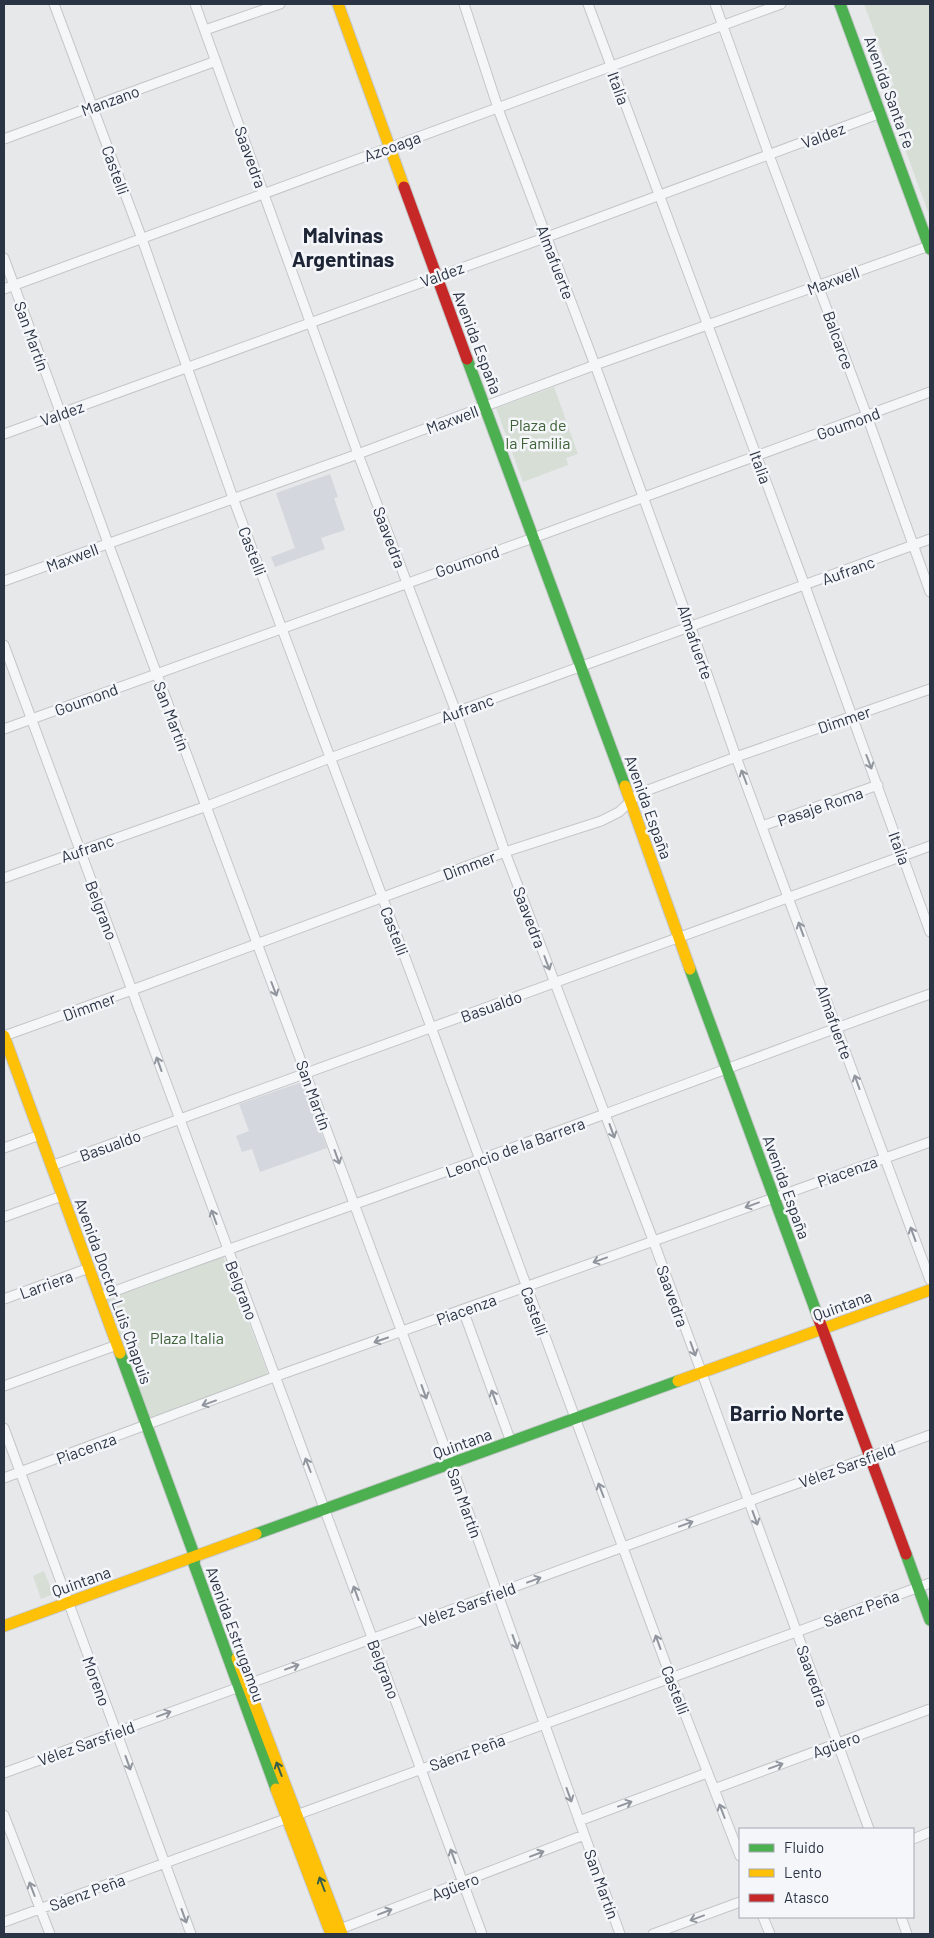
<svg xmlns="http://www.w3.org/2000/svg" width="934" height="1938" font-family="Barlow,sans-serif">
	<style>
		.built { fill: #d4d7dd }
		.green { fill: #d6ded6 }
		.lines { fill: none; stroke-linecap: round; stroke-linejoin: round }
		.street-casing { stroke: #c4c6c8; stroke-width: 11 }
		.fast-casing { stroke: #c4c6c8; stroke-width: 13 }
		.slow-casing { stroke: #c4c6c8; stroke-width: 13 }
		.jam-casing { stroke: #c4c6c8; stroke-width: 13 }
		.street { stroke: #f5f6f7; stroke-width: 9 }
		.fast { stroke: #4caf50; stroke-width: 11 }
		.slow { stroke: #ffc107; stroke-width: 11 }
		.jam { stroke: #c62828; stroke-width: 11 }
		.oneway { stroke: #90959e }
		.oneway2 { stroke: #375f49 }
		.labels { text-anchor: middle; dominant-baseline: central; stroke-width: 5; stroke-linejoin: round; paint-order: stroke }
		.street-label { font-size: 16px; fill: #2b3445; stroke: #f4f6f9 }
		.park-label { font-size: 16px; fill: #3f6138; stroke: #f4f6f9 }
		.district-label { font-size: 21px; font-weight: bold; fill: #1d2536; stroke: #f4f6f9 }
	</style>
	<rect width="100%" height="100%" fill="#e6e8ea"/>
	<!-- built -->
	<path class="built" d="M330,474L338,497L334,498L345,530L321,538L325,549L275,567L271,557L295,548L276,493Z
		M302,1082L327,1148L260,1172L252,1149L242,1152L236,1136L249,1131L239,1104Z"/>
	<!-- green -->
	<path class="green" d="M864,4H930V217L883,89L894,85Z
		M554,387L578,454L566,458L568,465L523,482L496,408Z
		M223,1256L268,1374L150,1419L107,1299Z
		M44,1571L53,1594L41,1599L33,1576Z"/>
	<g class="lines">
		<!-- street casing -->
		<g class="street-casing">
			<path id="street" d="M54,4L142,239L233,498L431,1027L671,1678L740,1856
				M195,4L358,454L456,712L505,852L653,1240L869,1829
				M464,4L500,114L595,365L691,628L736,757L930,1280
				M588,4L805,586L930,932
				M715,4L769,155L867,416L930,592
				M205,30L280,4
				M4,139L216,61
				M4,258L108,543L451,1464L620,1934
				M4,289L781,4
				M4,434L547,237L881,113
				M4,581L358,454L595,365L929,246
				M4,645L482,1934
				M4,729L533,538L930,392
				M762,826L878,785
				M4,878L207,806L330,758L930,539
				M4,1036L132,990L505,852L601,821L619,812L636,796L643,792L736,757L930,689
				M4,1148L40,1135
				M51,1166L930,846
				M4,1217L62,1196
				M99,1297C267,1234 437,1176 605,1114C714,1074 821,1033 930,994
				M4,1299L89,1268
				M463,1310L511,1442
				M4,1386L117,1345
				M4,1428L191,1934
				M4,1478L274,1377L930,1142
				M4,1773L930,1435
				M714,1789L930,1709
				M4,1815L50,1934
				M579,1821L707,1773
				M913,1839L930,1832
				M763,1917L770,1934
				M901,1917L907,1934
				M4,1922L930,1583
				M335,1931L584,1835
				M653,1934L740,1902"/>
		</g>
		<!-- fast casing -->
		<g class="fast-casing">
			<path id="fast" d="M840,4L930,249
				M467,359L625,786
				M690,969L818,1317
				M120,1353L195,1557L194,1564L276,1789
				M256,1534L678,1381
				M906,1554L930,1620"/>
		</g>
		<!-- slow casing -->
		<g class="slow-casing">
			<path id="slow" d="M338,4L404,187
				M625,786L690,969
				M4,1036L120,1353
				M678,1381L930,1290
				M4,1626L256,1534
				M237,1658L342,1934
				M276,1789L331,1934"/>
		</g>
		<!-- jam casing -->
		<g class="jam-casing">
			<path id="jam" d="M404,187L467,359
				M818,1317L906,1554"/>
		</g>
		<!-- street -->
		<use href="#street" class="street"/>
		<!-- fast -->
		<use href="#fast" class="fast"/>
		<!-- slow -->
		<use href="#slow" class="slow"/>
		<!-- jam -->
		<use href="#jam" class="jam"/>
	</g>
	<!-- one-way arrows -->
	<defs><path id="oneway-shaft" d="M-6 0H5M1.5-3L5.5 0L1.5 3" fill="none" stroke-width="1.6" stroke-linecap="round" stroke-linejoin="round" transform="scale(1.25)"/></defs>
	<g class="oneway">
		<use href="#oneway-shaft" transform="translate(869 762) rotate(69)"/>
		<use href="#oneway-shaft" transform="translate(744 777) rotate(-111)"/>
		<use href="#oneway-shaft" transform="translate(801 929) rotate(-110)"/>
		<use href="#oneway-shaft" transform="translate(547 963) rotate(69)"/>
		<use href="#oneway-shaft" transform="translate(274 989) rotate(69)"/>
		<use href="#oneway-shaft" transform="translate(159 1064) rotate(-110)"/>
		<use href="#oneway-shaft" transform="translate(857 1082) rotate(-110)"/>
		<use href="#oneway-shaft" transform="translate(612 1131) rotate(70)"/>
		<use href="#oneway-shaft" transform="translate(337 1157) rotate(70)"/>
		<use href="#oneway-shaft" transform="translate(752 1205) rotate(160)"/>
		<use href="#oneway-shaft" transform="translate(214 1217) rotate(-110)"/>
		<use href="#oneway-shaft" transform="translate(913 1234) rotate(-110)"/>
		<use href="#oneway-shaft" transform="translate(600 1260) rotate(160)"/>
		<use href="#oneway-shaft" transform="translate(381 1340) rotate(161)"/>
		<use href="#oneway-shaft" transform="translate(693 1349) rotate(70)"/>
		<use href="#oneway-shaft" transform="translate(424 1392) rotate(70)"/>
		<use href="#oneway-shaft" transform="translate(494 1397) rotate(-110)"/>
		<use href="#oneway-shaft" transform="translate(209 1403) rotate(160)"/>
		<use href="#oneway-shaft" transform="translate(308 1465) rotate(-111)"/>
		<use href="#oneway-shaft" transform="translate(601 1490) rotate(-111)"/>
		<use href="#oneway-shaft" transform="translate(755 1518) rotate(70)"/>
		<use href="#oneway-shaft" transform="translate(686 1524) rotate(-20)"/>
		<use href="#oneway-shaft" transform="translate(534 1580) rotate(-20)"/>
		<use href="#oneway-shaft" transform="translate(356 1593) rotate(-110)"/>
		<use href="#oneway-shaft" transform="translate(515 1642) rotate(70)"/>
		<use href="#oneway-shaft" transform="translate(658 1642) rotate(-110)"/>
		<use href="#oneway-shaft" transform="translate(292 1667) rotate(-20)"/>
		<use href="#oneway-shaft" transform="translate(164 1714) rotate(-20)"/>
		<use href="#oneway-shaft" transform="translate(128 1763) rotate(70)"/>
		<use href="#oneway-shaft" transform="translate(776 1766) rotate(-20)"/>
		<use href="#oneway-shaft" transform="translate(569 1795) rotate(70)"/>
		<use href="#oneway-shaft" transform="translate(625 1804) rotate(-20)"/>
		<use href="#oneway-shaft" transform="translate(722 1811) rotate(-111)"/>
		<use href="#oneway-shaft" transform="translate(537 1854) rotate(-21)"/>
		<use href="#oneway-shaft" transform="translate(453 1856) rotate(-110)"/>
		<use href="#oneway-shaft" transform="translate(32 1889) rotate(-111)"/>
		<use href="#oneway-shaft" transform="translate(385 1912) rotate(-21)"/>
		<use href="#oneway-shaft" transform="translate(184 1916) rotate(70)"/>
		<use href="#oneway-shaft" transform="translate(697 1918) rotate(160)"/>
	</g>
	<g class="oneway2">
		<use href="#oneway-shaft" transform="translate(279 1769) rotate(-111)"/>
		<use href="#oneway-shaft" transform="translate(322 1884) rotate(-111)"/>
	</g>
	<g class="labels">
		<!-- street labels -->
		<g class="street-label">
			<text transform="translate(619 88) rotate(70)">Italia</text>
			<text transform="translate(890 92) rotate(70)">Avenida Santa Fe</text>
			<text transform="translate(110 100) rotate(-20)">Manzano</text>
			<text transform="translate(823 135) rotate(-21)">Valdez</text>
			<text transform="translate(392 146) rotate(-20)">Azcoaga</text>
			<text transform="translate(251 157) rotate(70)">Saavedra</text>
			<text transform="translate(116 170) rotate(70)">Castelli</text>
			<text transform="translate(556 262) rotate(69)">Almafuerte</text>
			<text transform="translate(442 274) rotate(-20)">Valdez</text>
			<text transform="translate(833 280) rotate(-20)">Maxwell</text>
			<text transform="translate(32 336) rotate(70)">San Martín</text>
			<text transform="translate(839 340) rotate(70)">Balcarce</text>
			<text transform="translate(478 342) rotate(69)">Avenida España</text>
			<text transform="translate(62 413) rotate(-20)">Valdez</text>
			<text transform="translate(452 419) rotate(-20)">Maxwell</text>
			<text transform="translate(848 423) rotate(-20)">Goumond</text>
			<text transform="translate(761 467) rotate(70)">Italia</text>
			<text transform="translate(390 537) rotate(69)">Saavedra</text>
			<text transform="translate(253 551) rotate(69)">Castelli</text>
			<text transform="translate(72 557) rotate(-20)">Maxwell</text>
			<text transform="translate(467 561) rotate(-19)">Goumond</text>
			<text transform="translate(848 570) rotate(-20)">Aufranc</text>
			<text transform="translate(696 642) rotate(71)">Almafuerte</text>
			<text transform="translate(86 699) rotate(-20)">Goumond</text>
			<text transform="translate(467 708) rotate(-20)">Aufranc</text>
			<text transform="translate(172 716) rotate(69)">San Martín</text>
			<text transform="translate(844 719) rotate(-19)">Dimmer</text>
			<text transform="translate(820 806) rotate(-19)">Pasaje Roma</text>
			<text transform="translate(649 807) rotate(70)">Avenida España</text>
			<text transform="translate(87 848) rotate(-19)">Aufranc</text>
			<text transform="translate(900 848) rotate(70)">Italia</text>
			<text transform="translate(469 865) rotate(-21)">Dimmer</text>
			<text transform="translate(102 910) rotate(69)">Belgrano</text>
			<text transform="translate(530 917) rotate(69)">Saavedra</text>
			<text transform="translate(395 931) rotate(69)">Castelli</text>
			<text transform="translate(89 1006) rotate(-20)">Dimmer</text>
			<text transform="translate(491 1006) rotate(-20)">Basualdo</text>
			<text transform="translate(835 1022) rotate(70)">Almafuerte</text>
			<text transform="translate(314 1095) rotate(70)">San Martín</text>
			<text transform="translate(110 1145) rotate(-20)">Basualdo</text>
			<text transform="translate(515 1147) rotate(-20)">Leoncio de la Barrera</text>
			<text transform="translate(847 1171) rotate(-20)">Piacenza</text>
			<text transform="translate(787 1187) rotate(70)">Avenida España</text>
			<text transform="translate(46 1284) rotate(-20)">Larriera</text>
			<text transform="translate(242 1290) rotate(69)">Belgrano</text>
			<text transform="translate(114 1291) rotate(70)">Avenida Doctor Luis Chapuis</text>
			<text transform="translate(673 1296) rotate(70)">Saavedra</text>
			<text transform="translate(842 1305) rotate(-20)">Quintana</text>
			<text transform="translate(466 1309) rotate(-20)">Piacenza</text>
			<text transform="translate(535 1311) rotate(70)">Castelli</text>
			<text transform="translate(462 1443) rotate(-20)">Quintana</text>
			<text transform="translate(86 1448) rotate(-20)">Piacenza</text>
			<text transform="translate(847 1465) rotate(-20)">Vélez Sarsfield</text>
			<text transform="translate(465 1503) rotate(70)">San Martín</text>
			<text transform="translate(81 1581) rotate(-20)">Quintana</text>
			<text transform="translate(467 1604) rotate(-20)">Vélez Sarsfield</text>
			<text transform="translate(861 1608) rotate(-20)">Sáenz Peña</text>
			<text transform="translate(236 1634) rotate(70)">Avenida Estrugamou</text>
			<text transform="translate(384 1669) rotate(69)">Belgrano</text>
			<text transform="translate(813 1676) rotate(70)">Saavedra</text>
			<text transform="translate(97 1681) rotate(70)">Moreno</text>
			<text transform="translate(676 1690) rotate(69)">Castelli</text>
			<text transform="translate(86 1743) rotate(-20)">Vélez Sarsfield</text>
			<text transform="translate(836 1744) rotate(-20)">Agüero</text>
			<text transform="translate(467 1752) rotate(-20)">Sáenz Peña</text>
			<text transform="translate(602 1884) rotate(70)">San Martín</text>
			<text transform="translate(455 1886) rotate(-21)">Agüero</text>
			<text transform="translate(87 1892) rotate(-20)">Sáenz Peña</text>
		</g>
		<!-- park labels -->
		<g class="park-label">
			<text x="538" y="424">Plaza de<tspan x="538" dy="18">la Familia</tspan></text>
			<text x="187" y="1337">Plaza Italia</text>
		</g>
		<!-- district labels -->
		<g class="district-label">
			<text x="343" y="234">Malvinas<tspan x="343" dy="24">Argentinas</tspan></text>
			<text x="787" y="1412">Barrio Norte</text>
		</g>
	</g>
	<!-- border -->
	<rect width="934" height="1938" fill="none" stroke="#2b3445" stroke-width="10"/>
	<!-- legend -->
	<rect x="739" y="1828" width="175" height="90" fill="#f4f6f9" stroke="#a4a8b1"/>
	<rect x="749" y="1844" width="25" height="8" fill="#4caf50" stroke="#a4a8b1"/>
	<text x="784" y="1853" font-size="15" fill="#2b3445">Fluido</text>
	<rect x="749" y="1869" width="25" height="8" fill="#ffc107" stroke="#a4a8b1"/>
	<text x="784" y="1878" font-size="15" fill="#2b3445">Lento</text>
	<rect x="749" y="1894" width="25" height="8" fill="#c62828" stroke="#a4a8b1"/>
	<text x="784" y="1903" font-size="15" fill="#2b3445">Atasco</text>
</svg>
